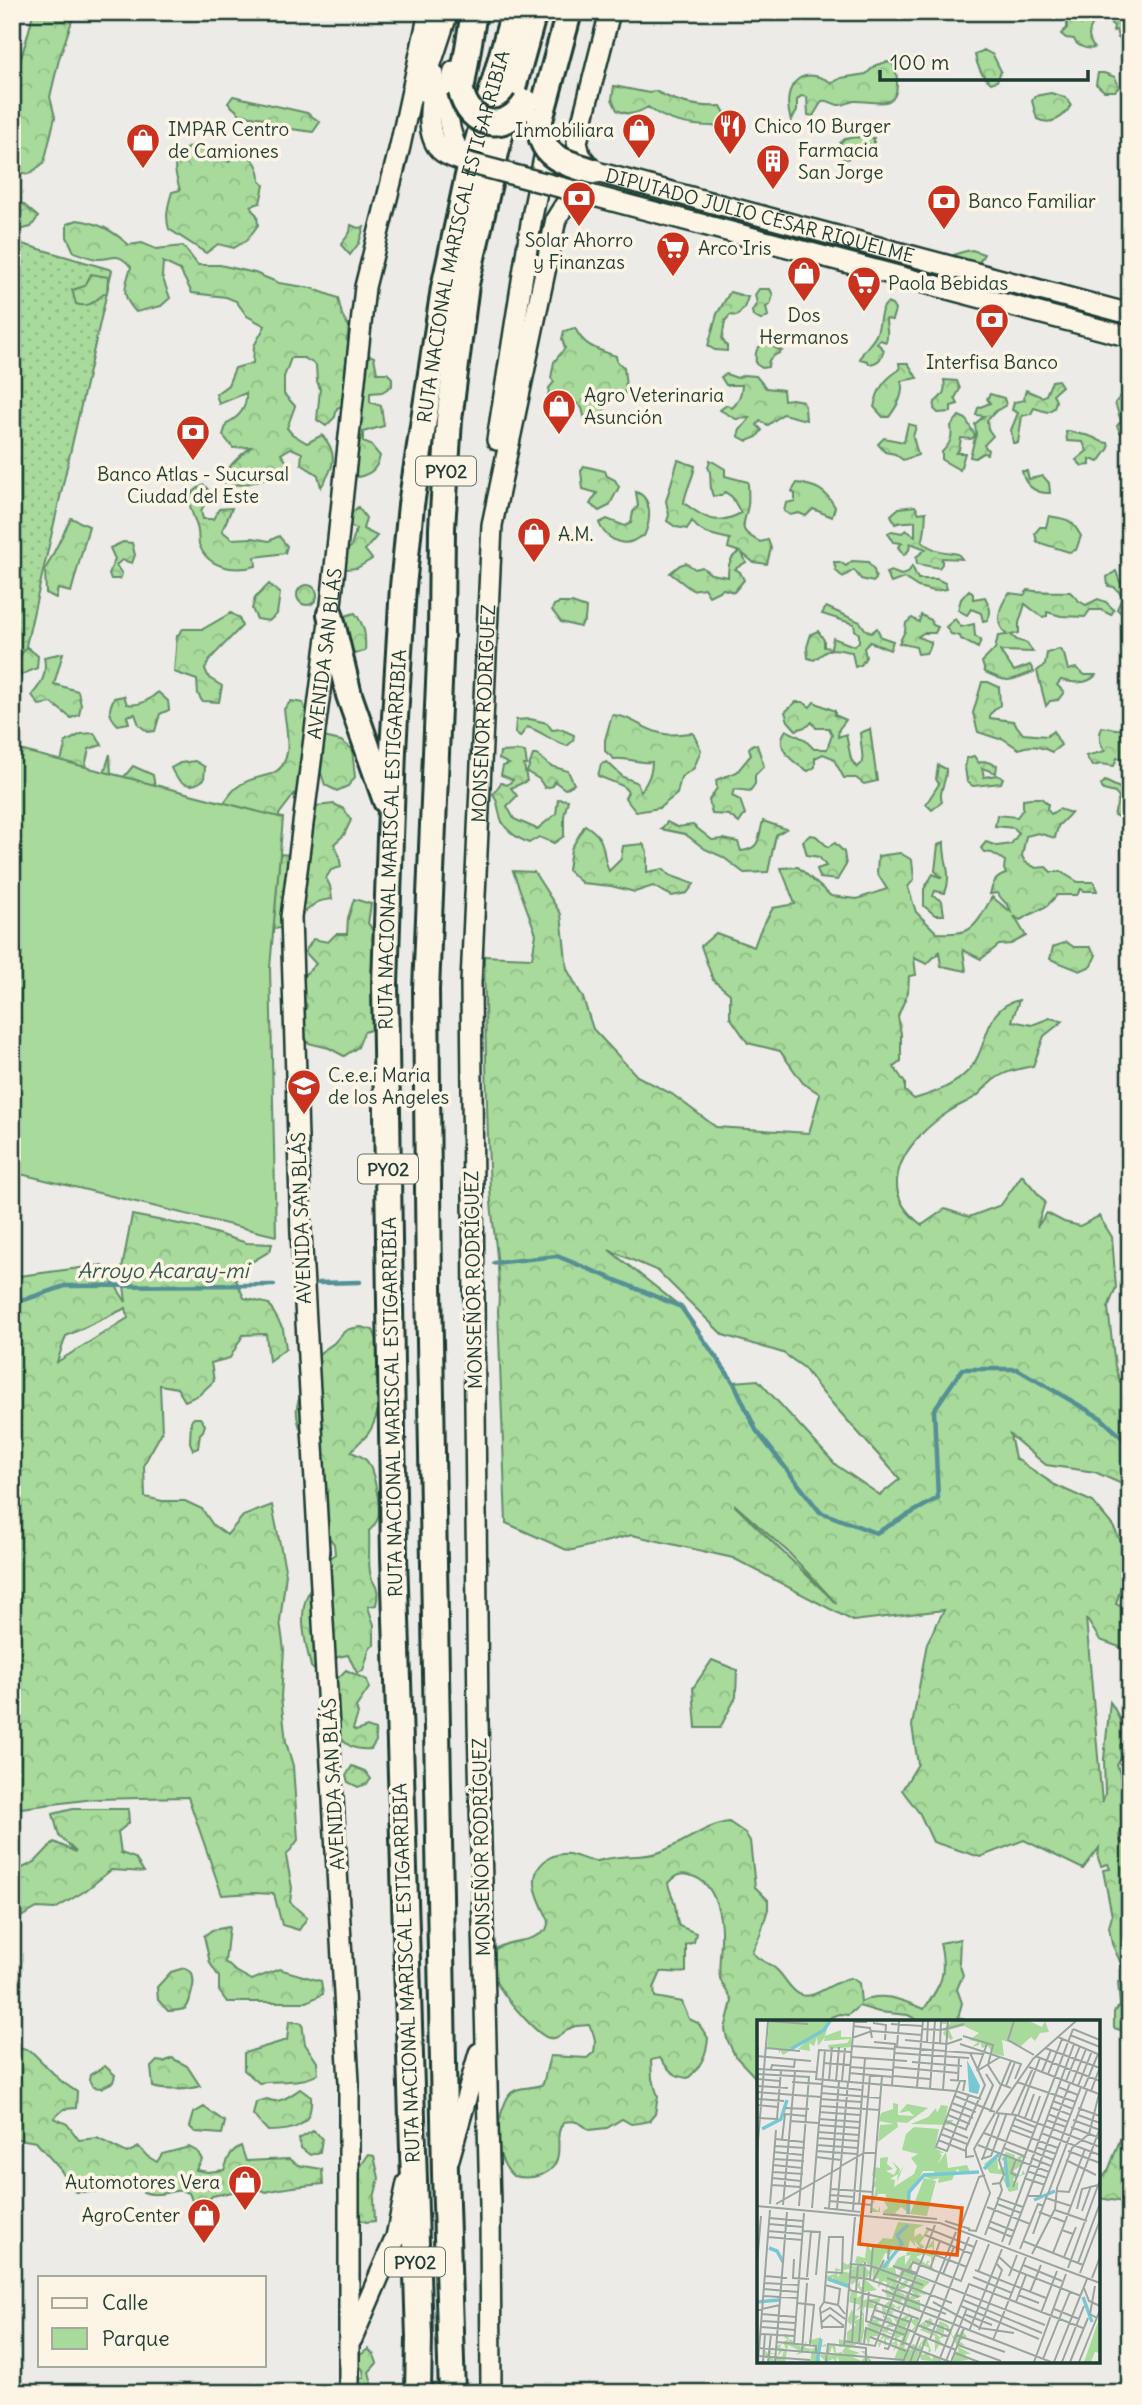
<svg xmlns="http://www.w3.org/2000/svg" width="1142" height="2405" font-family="Delius,sans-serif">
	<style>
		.grass { fill: url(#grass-dots); stroke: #638c68; stroke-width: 2 }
		.forest { fill: url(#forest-crowns); stroke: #638c68; stroke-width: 2; fill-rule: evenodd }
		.park { fill: #a7da9b; stroke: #638c68; stroke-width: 2 }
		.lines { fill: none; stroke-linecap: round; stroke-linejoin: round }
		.stream { stroke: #549094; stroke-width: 4.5 }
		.tertiary-casing { stroke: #1f3d34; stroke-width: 24 }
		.trunk-casing { stroke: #1f3d34; stroke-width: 30 }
		.tertiary { stroke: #fcf5e5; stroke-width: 19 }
		.trunk { stroke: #fcf5e5; stroke-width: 24 }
		.tertiary-bridge-casing { stroke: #1f3d34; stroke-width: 24; stroke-linecap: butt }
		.trunk-bridge-casing { stroke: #1f3d34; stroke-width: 30; stroke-linecap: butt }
		.tertiary-bridge { stroke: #fcf5e5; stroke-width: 19 }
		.trunk-bridge { stroke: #fcf5e5; stroke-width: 24 }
		.labels { text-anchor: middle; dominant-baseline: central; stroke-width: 7; stroke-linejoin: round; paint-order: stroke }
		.shield { fill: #fcf5e5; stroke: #617469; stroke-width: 2 }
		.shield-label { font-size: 18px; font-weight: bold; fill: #1f3d34 }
		.poi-label { font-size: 19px; fill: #1f3d34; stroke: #fcf5e5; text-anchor: start }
		.street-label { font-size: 19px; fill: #1f3d34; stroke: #fcf5e5 }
		.water-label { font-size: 21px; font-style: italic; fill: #315954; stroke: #fcf5e5 }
		.inset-river { fill: none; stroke: #78c8d4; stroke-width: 3.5 }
		.inset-road { fill: none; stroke: #9aa59f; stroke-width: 2 }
		.view { fill: #e8590c; fill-opacity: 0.15; stroke: #e8590c; stroke-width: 3.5 }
		.inset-edge { fill: none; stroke: #1f3d34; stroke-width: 3.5 }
	</style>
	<defs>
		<pattern id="grass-dots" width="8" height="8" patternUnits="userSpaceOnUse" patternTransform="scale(1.75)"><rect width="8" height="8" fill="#a7da9b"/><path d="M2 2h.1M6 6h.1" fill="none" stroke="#8fbc86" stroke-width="1.8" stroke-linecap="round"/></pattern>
		<pattern id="forest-crowns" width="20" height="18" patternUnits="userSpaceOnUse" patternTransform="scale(1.75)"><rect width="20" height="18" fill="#a7da9b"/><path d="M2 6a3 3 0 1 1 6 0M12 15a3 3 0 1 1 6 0" fill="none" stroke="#8fbc86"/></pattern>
	</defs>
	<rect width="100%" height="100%" fill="#ecebe7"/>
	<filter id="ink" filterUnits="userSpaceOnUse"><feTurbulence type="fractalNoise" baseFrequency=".0143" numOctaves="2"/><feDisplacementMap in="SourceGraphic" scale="14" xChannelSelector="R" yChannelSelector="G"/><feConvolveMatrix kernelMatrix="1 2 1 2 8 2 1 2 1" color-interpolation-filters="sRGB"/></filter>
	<g filter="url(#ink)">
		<!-- grass -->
		<path class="grass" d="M12,241L112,270L15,694L12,693Z"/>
		<!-- forest -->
		<path class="forest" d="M33,12H75L59,59L50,97L55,117L44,163L29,174L12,171C12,144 9,114 13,88C18,62 29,38 33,12Z
			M1074,12H1086L1094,23C1087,32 1088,39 1094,48C1087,50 1076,46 1074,39L1066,38L1061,34L1067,28V15Z
			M1116,12H1130V45L1125,40L1118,38L1116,30L1113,31L1114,26L1110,23L1116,17Z
			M984,50L993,55L1001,71L997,81L991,83C982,76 977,66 975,55Z
			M887,62L893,64C897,71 897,78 897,86C896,111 871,100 854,101C848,102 844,106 838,105C831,103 829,100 822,101L813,116L808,115L807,97L801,96L797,100V111L791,121C781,89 798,62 832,83L841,78L866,74L876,65Z
			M1098,73H1104L1115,77L1119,87L1115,91H1104L1096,84Z
			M614,86L649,93L655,91C676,102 697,108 721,106L726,115L724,126C697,127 669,124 648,107C636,114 629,116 617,110L612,99Z
			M1051,93C1060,96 1067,96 1071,105C1064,118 1051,126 1037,119L1032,101L1035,96Z
			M233,96L307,113L320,122L313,132L284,128L263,118L240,114L228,103Z
			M856,137L874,138V150L857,152L847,159L841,158L840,143L845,139Z
			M196,144L205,152L229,162L236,153L244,152C255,160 260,167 260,181L264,185L260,203L251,206L252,210L257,215L258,225L247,240L234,248L218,244L206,253L169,229C165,216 168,205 172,192L180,190C173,166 170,154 196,144Z
			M580,172L735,211L731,228L576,188Z
			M14,203L23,204L38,217L31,227L15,231L12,228Z
			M77,220C99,223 112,230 129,245L142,243L156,249L183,246L198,265H220L255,273L279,283L311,288L338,298L342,315L349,327L347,340L364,353L374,357L377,373H387L392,378V386L382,392L370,393V402L381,406L384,426L363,432V442L371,445L380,456C377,469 371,474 358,477L353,472L347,404L337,408L335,417L326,426L317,420L320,389L317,381L316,365L304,358H291L284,377V394L295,406L287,428L292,434L307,443L322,435C339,454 334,468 321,487L318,475L301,464L302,453L291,448L281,454L289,465L287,474C263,475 247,491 223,482C227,465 239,457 251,447L233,448L223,435L227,423C240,417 247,408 246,393L219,404L216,394L228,385L235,368L253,363L254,346L265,326L247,316L236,301L226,297L192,293L180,270L163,262L162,276L170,298L161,306L136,312C121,296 124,288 131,267C117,251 115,259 98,259C91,259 81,254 74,252L67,237V224Z
			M351,225L358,228L364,227L359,243L350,255L341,245L350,232Z
			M972,250L984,254L978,264L974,293L936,284L933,272C950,256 950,254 972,250Z
			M91,274L108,277L107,292C95,299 91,309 76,304L72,290L85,286Z
			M759,289H770L773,295L770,305L766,307L768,316L761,320L753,316L752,311L757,303L755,295Z
			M730,292L748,297L744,308L737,316L730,315L725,321L722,339L727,346V351L715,350L708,346L717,314Z
			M887,303L892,305L895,310L892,320L886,319C886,328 889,333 886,342L880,340L877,343L884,350C881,359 879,363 869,364L868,361L860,359C863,349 871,345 876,335C881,325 878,311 887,303Z
			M575,328C584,347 597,349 616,356L617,362L624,367L626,388L623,399L611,400L604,410L601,421L585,420L582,408L570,397L568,405L548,397L549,388L554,382L551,378L554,362L565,348L562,339L564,331Z
			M765,343L782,351C775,357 768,355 768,367L762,368L756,364C755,353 755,348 765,343Z
			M899,363H908L917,378L901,381C905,394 897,406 889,417H883L874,407C878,388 884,380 900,369Z
			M726,374L737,378L744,375L756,376L766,388L783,390L784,400L792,399L803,401L805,407L806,420L783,414L768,425L760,421L757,425L762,430L757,437L747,441L738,436L740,430L750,418L736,419L720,410L727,405L732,408C738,403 742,393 742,385H726L721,377Z
			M944,380L957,381L960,389L955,398L958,404L951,406V412L938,413L934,409L935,402C944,395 946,390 944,380Z
			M1058,380L1062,386L1053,394L1056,401L1054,408L1047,412L1034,408L1031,414L1022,416L1018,443H1013L1011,430L1018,413L1012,410L1014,402L1025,400L1024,397L1026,390L1042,397L1046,395L1052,381Z
			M1125,391L1130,392L1128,436L1120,432L1117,426L1121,421L1115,403Z
			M990,394L1004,398L1006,405L996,411L987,420L988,429L993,436L984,445L988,450L987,454L983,453L975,458L970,457L976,434L975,424L984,416L976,415L978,408L990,403L987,399Z
			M959,416L966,419L975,436L971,439L961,438L959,450L956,453H965L960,470L942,460V452C950,444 953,438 951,426Z
			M908,424L916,426L913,437L918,455L903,460L895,454L885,452L878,444L884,438L904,442Z
			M1070,431C1078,435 1086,434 1092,437C1099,440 1100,442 1108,443L1109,448L1099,462L1090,459V465L1082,466L1076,460L1087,451L1083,442L1067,441L1066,432Z
			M678,460L695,466C693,479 686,488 684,503C705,519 717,526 741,513L732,497L725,492L721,496H713C708,486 713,475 708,467L710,460L725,469V476L748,482C748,489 749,498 748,505C744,528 736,529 760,542L768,540L771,548L767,564L753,562L742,553L746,562L735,569L740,572L744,580L734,592L723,589L709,596L704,588L692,590L670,573L680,565L686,563L695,569L702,567L711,574L728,577C728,567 729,556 740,552L728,548L730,539C715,535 701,535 692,521L687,529L676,527L667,521L669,515L666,501Z
			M584,466L605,471L607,476L615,480L619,487L609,506L599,511L590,504L597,493L583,489L581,471Z
			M1022,471H1027L1029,479L1043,476L1049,483L1050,493C1036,494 1024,485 1022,471Z
			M797,483C816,486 825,489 835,507L832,517L813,509L806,516L799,513L790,515L784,511L786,503L795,501V494L792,491Z
			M204,485L210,492L201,511L203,519H213L219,509L232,508L222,531L232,539L253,538L269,541L279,536L287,546L285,553L255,557L256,566C234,572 207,568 199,544C198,538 199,532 197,527C192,509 180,496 204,485Z
			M636,492C653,498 651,521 644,536C640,536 637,539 633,541C619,547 604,536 599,523L607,519L625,526L631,523L633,512L638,506Z
			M915,506L919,513L926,512C925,522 926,532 922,542C935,552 942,551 958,554L962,559L942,558V564L939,568L917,564L916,557L926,549L910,543L909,550L904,555L898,547L902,543L893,542L888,533L892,531L902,533L906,530L915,536V521C908,523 903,521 895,524L891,515L899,508Z
			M358,507L366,518L363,529L377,536L365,550L372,559L357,568L346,569L344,551L351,547L356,529L346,524L350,514Z
			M1049,516C1068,520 1070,517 1081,536L1076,550L1069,552L1037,542L1035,533L1040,527H1046Z
			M71,518L89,526L71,592L58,589L56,598L46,593L45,570Z
			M123,542L132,543L135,555L132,563L122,560L116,565L122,574L120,579H111L109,574L115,559L110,548Z
			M852,561L868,562L874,570L876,579L873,582L861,579L854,570L843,577L836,571L834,562H840L846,566Z
			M912,566L918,579H937L945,583L947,589L934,591L918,587L904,578L891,583L886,573L891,571L901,575L908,573Z
			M1116,571L1120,582L1130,586V602L1122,606L1125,609V614L1121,613L1117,609L1123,596L1114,587L1108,586L1107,577Z
			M269,584L280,593L277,614L269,621L257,619L252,609L255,598Z
			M297 595a10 10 0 1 1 20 0a10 10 0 1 1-20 0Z
			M969,590L973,594V599L985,597C989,606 993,612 987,620L983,621L981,613L971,609L967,615L958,610L961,599Z
			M1028,590C1043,593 1055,591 1070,592L1079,601L1086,605L1098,599L1106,602L1114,610L1111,615L1101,610H1090L1085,617L1061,616L1047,612V616L1042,617L1025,604L1019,623V633L1011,635L1017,640L1027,643L1033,652L1000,651L1014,671L1030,665L1034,672C1007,680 1013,685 985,672L982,662L995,649L998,636L1007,635C994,623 999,607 1009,593L1024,595Z
			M559,603H572L586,608L585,620L580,627L561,622L552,610L554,605Z
			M826,607L860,622L865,629L871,633L877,628L881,637L893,641L890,650L870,642L864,648L866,657L861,665L855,667L852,652C828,648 833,646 814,660L808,658L807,647L811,634L818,631L824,640V647L831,648L833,638L854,646L859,642V634L855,630L854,624L822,614Z
			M231,613L239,618L242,626L210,659L205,669L209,678L222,686L219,702L202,701L198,694L197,680L174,672L177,636L183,629H203Z
			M355,613C365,626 366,635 365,651L355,654L348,642L345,616Z
			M921,615L931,620L933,625L938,627L935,633H923L918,637L931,642V645L926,653L918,654L916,647L899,643L905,631L906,623L912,618L919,622Z
			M955,619L961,627L974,624L975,636L981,640L978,648L961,639L960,636L951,634L946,627Z
			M27,647L38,656L37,668L21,675C17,663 18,656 27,647Z
			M1059,649L1064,654L1068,670L1076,668L1085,675H1096C1087,685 1073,683 1061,680L1057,685L1064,692L1058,700L1050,701L1046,706L1037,671L1045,665L1047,653Z
			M63,653L54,684L78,691L81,705L79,715L71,718L52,703L39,705L32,695C43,682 47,673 44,657Z
			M982,682H988L999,687L1000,705L990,714V718L1013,721L1023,734L1047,736L1053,731L1061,745L1052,752C1042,747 1029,744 1019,749L1002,738L999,739L978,732L973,713Z
			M158,692L168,701L169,710L160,714L155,731L148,732L139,725L135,714L127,716L129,723L118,725C108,715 108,710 114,698L124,696L127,704C140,706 148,701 158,692Z
			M291,701L303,703C308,715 307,724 315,735L341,741L352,749L355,777L348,786L337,791L325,785L321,773L305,767L296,792L280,813L275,823L216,815C222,806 228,795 236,788C246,779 259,778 271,774C296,765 286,729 284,709Z
			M1123,701L1130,702V761L1117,758L1114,766L1101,764L1092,766L1086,756L1105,751C1099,743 1098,736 1102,727L1124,730L1128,720L1123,711Z
			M796,702H803L810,707L814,702L835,711V715L846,720L839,729L838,737L846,734L851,759L857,768L863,762L860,733L870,729L877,781L864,784L856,778H844L833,758L823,754L815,758V767L808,771C793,763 773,747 786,730L804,739L814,749H827L832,735L829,728H816L812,722L808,726L796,730L788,721L785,712Z
			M612,715C630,715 646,732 665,734C673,736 684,733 693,733L701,750L694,768L681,777L677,794L659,808L636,812L625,798L628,792L623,786L598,776L601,764L607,762L623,777L636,782L641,791C648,782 652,773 652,762C639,764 627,757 614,759L605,751V740Z
			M530,719L547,723L552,730L561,729L574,735L573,741L567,746C552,742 542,731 527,727L520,737L515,733L516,720Z
			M94,733L102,745L89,749L84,771L103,776L110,754L111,774L124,777L133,766L153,775L156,794L136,818L127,825C107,812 87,799 63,796L56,805L27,800L22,781L23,767L61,761L66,742L81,734Z
			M753,744L757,745L764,766L755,775V784L750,791L734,789L732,796L740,800L745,814L739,823L729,815L712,814L709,800L717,788L716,780L737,772L751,755L749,748Z
			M519,751L525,752L527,765H524L527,781L511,788L517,796L507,806L514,819L537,829L556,814L558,799L568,800L564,816V836L554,843L539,837L529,843C517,838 503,829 500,816C498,808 498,801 493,794L501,783L507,785L513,780L501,775L503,766L509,764L499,759L500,752Z
			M533,755H537L551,766L568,771L574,784L565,789L554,781L553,786L545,788L539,779L527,772Z
			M974,756L979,763L984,761L997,765L996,773L982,768L984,777L997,775L1003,778L1001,783L973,786L967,782L965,767L967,758Z
			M195,761L205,767L204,779C191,791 177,783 171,768L180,763Z
			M938,765L946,769C947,782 938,790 942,802L932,810L926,804L939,784L936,779Z
			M1105,781L1126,791L1129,800L1124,820L1114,815L1119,798L1115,793L1103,790L1101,785Z
			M1031,798H1041L1048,804L1047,809L1051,814L1059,809L1071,813L1058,826L1055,838L1038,833L1026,836L1022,856L1025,862L1036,868L1046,867L1051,872H1061L1078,882H1094L1097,891H1084L1081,889L1077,895H1057L1047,906L1020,920L1014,916L1026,936L1011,944L999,945L981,959L963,950L966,971L941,966L939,952L927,964L914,958L916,975L909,976L908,992L898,1016L901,1034V1061L894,1067L905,1083V1091L914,1099C934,1093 952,1087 967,1072C991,1048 981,1008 1019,1000L1012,1021L1032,1025L1050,1018L1063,1021L1044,1036L1033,1066C1017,1069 1001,1072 989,1084C985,1087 982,1092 978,1095C969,1102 958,1105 950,1111C909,1137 870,1187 922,1225L945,1209L969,1217L1001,1205L1022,1175L1045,1202L1037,1227L1047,1213L1064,1222L1080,1226L1099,1216L1112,1237L1116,1287L1108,1308L1115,1366L1120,1382H1130V1408L1122,1413L1130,1435V1502L1122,1484L1095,1472L1046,1465L1010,1435L1015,1458L1055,1485L1093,1502L1113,1526L1130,1559V1568L1122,1583L1116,1604L1130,1611V1644L1125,1649L1100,1640L1086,1618L1102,1803L1105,1794L1104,1759L1110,1702C1119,1713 1119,1724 1128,1735L1120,1745L1122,1757L1117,1765L1125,1790L1127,1817L1119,1836L1121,1842L1130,1844V1974H1126L1112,1944L1109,1927L1112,1916L1103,1870L1110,1869L1108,1864L1101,1866L1098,1858L1099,1848L1083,1869L1024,1840L980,1857L933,1842L920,1814L902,1790L918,1764L912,1726L927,1643L944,1610L853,1621L733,1558L632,1535L569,1551L506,1523L498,1311C502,1269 492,1230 490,1188C486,1111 486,1034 484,956L532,958L536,934L513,871L534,872L561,914L567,969L583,998L593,1029L637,1076L672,1094L716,1127L809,1133L820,1094L803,1083L780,1051L748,1043L730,1017V994L713,980L701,946L716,933L754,947L760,931L773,908L795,904L781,868L798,867L831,896L857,899L887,889L877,873L878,856L900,853L912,860L914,879L908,887L916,912L937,933C974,935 974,928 992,897L1011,912C1009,903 1001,901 998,893L990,894C993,883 995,877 1006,874L1004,869L1005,861L992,853L984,852L981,848L986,842L997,846L1011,844L1019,833L1014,828L995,826L997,815L1017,817L1023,809V799ZM609,1250L658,1271L723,1335L783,1353L803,1367L822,1392L900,1479L880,1495L836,1465L758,1380L734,1382L681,1307ZM735,1505L787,1551L837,1604L735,1506Z
			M334,804L344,809L351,820L344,835L334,844L339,855L341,867L331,870L326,878L330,886L332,899C327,900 320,900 316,903C298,915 299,927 273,929L280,854L292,855C309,837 314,831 317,806Z
			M763,821L786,829L776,835L768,872L744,873L723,857L705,849L685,834L661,829L667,822L677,827L693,825L712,840L724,839L738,842L741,851C761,849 758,838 763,821Z
			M585,825C609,840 600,850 609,871L621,859L623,846L643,844L647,851V872L663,869L669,875L694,884L687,893L672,896L653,886L635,892L611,886L582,883L568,870L571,849Z
			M810,835L816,836L828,847L835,843L844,852L846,865L837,880L820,878L817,869L826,866L819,857L807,855L803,841Z
			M944,842C943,861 953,874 945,893L935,891L933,896L942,901L944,915H935L924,906V889L933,874L942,878L935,871L938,845Z
			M354,899L371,904L368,923C381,939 374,961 372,981L381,989L377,1028L364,1032L358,1047L344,1056L329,1048L308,1043C301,1028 299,1020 307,1006L300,993V979L316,964L305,952L313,939L328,942L336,934H347L348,918Z
			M1066,942L1074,947H1090L1096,955L1091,966L1080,971L1050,959L1053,947Z
			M132,1215L195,1227L247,1243L272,1244L270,1251L233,1273L244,1298L269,1304L283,1329L286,1348L269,1361L266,1334L243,1335L230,1358L211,1363L214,1381L199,1395L185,1401L177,1388L160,1385L162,1432L144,1464L145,1497L162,1501H185L202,1509L213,1525L227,1535L243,1516L272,1505L286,1574L280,1621L284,1650L281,1697L286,1742L293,1766L298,1840L286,1856L292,1888L290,1902L307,1918L299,1930L282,1925L274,1894L254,1893L222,1895L188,1797L94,1799L12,1809V1447L16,1436L12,1437V1277L102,1265L126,1302L122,1269ZM126,1308L128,1318L57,1362L66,1336Z
			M361,1327L373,1330C381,1346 380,1360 375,1377L384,1385C380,1400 377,1423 367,1435C361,1442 357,1443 351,1452C356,1454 362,1456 366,1460C374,1468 381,1507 378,1518C376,1524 373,1527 369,1531C370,1545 368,1559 370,1572C372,1588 381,1582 376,1605L368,1607L374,1625V1645L370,1647L363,1671L357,1673L348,1655L338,1657L319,1674L311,1667C306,1644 298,1619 307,1596C312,1583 322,1570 330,1558L335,1554L334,1544L324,1531L304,1471C316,1449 294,1429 297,1407C299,1396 311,1364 317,1356C322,1350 330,1347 335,1342C345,1330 345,1329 361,1327Z
			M194,1418H200L205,1425L203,1431L200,1434L198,1448L193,1450L190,1442L191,1421Z
			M712,1660L737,1670L736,1697L720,1728H696L693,1688Z
			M346,1670L367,1680L369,1688L356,1707L358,1714L353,1729L356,1731L367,1727L375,1730L376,1741L371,1749C328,1753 336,1711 335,1681Z
			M352,1766L365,1771L371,1779L367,1784L358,1787L348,1782L346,1776Z
			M73,1809H128L129,1823L118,1832L121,1853L135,1858L144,1872L111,1870L85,1891L55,1909L37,1908L12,1922V1873L35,1862L54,1842L76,1852L59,1836L53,1814Z
			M729,1822L745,1833L750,1841L755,1887L768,1900V1909L760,1935L752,1952C759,1962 770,1962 778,1971C785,1978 788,1986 796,1992C811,2005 832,1980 851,1978L859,1983L861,2002C881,1990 904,2001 924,2009C942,1983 947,1975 940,1943L960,1939L959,1963L963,1975L957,1989L962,2003L958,2018L972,2022H921L908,2015L879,2012L859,2006L848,2015L839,2014L831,2017L829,2022H759V2125L755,2077L735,2056L727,2039L725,2029L732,2001C729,1993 722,1986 720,1978C718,1965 721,1952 721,1940C722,1917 716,1883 692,1876C681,1872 675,1875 668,1883C669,1891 672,1894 674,1901C677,1910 675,1917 679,1926L696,1933L694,1942L686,1945V1972C677,1974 670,1971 661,1972L654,1988L655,1997L682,2002L689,2019L698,2023L708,2038C707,2054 700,2068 688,2078C673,2077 668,2069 660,2058L651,2060L652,2079L658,2096L655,2114L649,2121L640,2123L631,2124L622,2119L607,2128L589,2130C580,2122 575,2120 564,2122C555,2133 560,2142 558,2154C556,2176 531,2180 513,2176C495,2159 495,2130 503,2108C506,2101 508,2093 516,2090C525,2086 533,2089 543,2084L550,2056L587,2058L594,2052C596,2041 595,2034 589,2025C584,2026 577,2025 573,2027C563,2030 560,2040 549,2038C537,2036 498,1990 495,1978C493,1970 495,1959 494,1950C510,1938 530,1944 546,1930L549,1921C539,1900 523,1874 549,1858C554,1855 563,1853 569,1854C578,1856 587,1861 596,1861C601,1861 607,1858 612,1858C627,1855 645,1858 660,1852C683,1844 705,1825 729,1822Z
			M229,1927L225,1962L234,1970L252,1980L279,1969L321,1981L323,1994L307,2002H227L219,1991V1977L210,1963L204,1936L212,1930Z
			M184,1968L192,1973C194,1981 194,1983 192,1991C187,2010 189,2010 168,2011L158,2000L157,1987L171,1972Z
			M1118,1982L1130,1984V2053H1125L1124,2031L1114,2028V2012L1120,2006Z
			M289,2021L302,2023L305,2044L317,2062L318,2074C302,2084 278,2080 259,2083L244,2070V2053L287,2040Z
			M13,2047L31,2051L61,2081L77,2092L76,2108L64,2109L54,2118L67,2124L79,2140L97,2138L127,2153L139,2147L147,2156L157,2162L162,2154L189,2147L198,2152L202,2160L196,2170L208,2172L224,2170C228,2159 230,2151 241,2146L246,2161L289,2159L298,2165L322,2169L323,2184C303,2186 285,2187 266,2192L255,2187L253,2180L241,2181L238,2191L212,2196L206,2204L193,2203L189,2193C173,2186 163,2199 143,2192L138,2182L109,2184L100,2192H75L60,2169L36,2142L12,2138Z
			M172,2058L187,2066L200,2086C188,2090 164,2091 153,2087L151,2067L157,2061L164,2062Z
			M105,2066L115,2075L113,2082L101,2088L93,2087L89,2080L90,2075Z
			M300,2089L311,2097C313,2127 293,2131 268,2131L253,2115L256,2102L267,2099C278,2105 290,2096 300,2089Z
			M204,2107L225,2122L222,2134L195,2132L190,2127L194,2113Z
			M313,2131L322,2138L320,2152L310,2155L301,2148L299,2139Z
			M1123,2132L1130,2145V2203L1098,2198V2183L1108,2171Z
			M368,2155L374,2156L379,2178L374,2198L375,2221L366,2222L359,2219L357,2172Z
			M368,2349L374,2355L377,2363L369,2372L372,2383L369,2385L372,2393H363L366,2389L358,2384V2379L364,2377L363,2370L357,2363L359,2356Z"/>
		<!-- park -->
		<path class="park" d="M12,748L283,818L270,968L276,1236L12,1172Z"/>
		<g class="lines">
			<!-- stream -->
			<path class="stream" d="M494,1263L557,1256L681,1307L734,1383L756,1430L820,1512L876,1533L938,1498L934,1410L962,1369H1017L1101,1418L1130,1445
				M318,1283L360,1282
				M12,1304L65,1286L274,1285"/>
			<!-- tertiary casing -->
			<g class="tertiary-casing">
				<g id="tertiary">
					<path id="s1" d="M610,12L577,142L580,155L593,171L1130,314"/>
					<path d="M454,71C446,107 444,131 465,162"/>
					<path d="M434,74C432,96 423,132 440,150C446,156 457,159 465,162"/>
					<path d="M422,91L448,12"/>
					<path d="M497,440L532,217L548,138"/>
					<path d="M449,2159L479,2053"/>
					<path d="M352,2339L396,2237L407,2183"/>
					<path id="s2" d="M349,2393V2082L301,1233L291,917L330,614L365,287L400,146L429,12"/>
					<path id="s3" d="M491,2393L490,2205L478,1722L471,983L492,525L556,219L566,203L590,195L1130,337"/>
				</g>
			</g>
			<!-- trunk casing -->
			<g class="trunk-casing">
				<g id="trunk">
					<path d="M461,91L474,12"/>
					<path d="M540,120L569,12"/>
					<path d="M330,614L349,695L386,801"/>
					<path id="s4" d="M418,2393L419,2337L394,1556L385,984L393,750L403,587L411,505L444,288L468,176L514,12"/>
					<path d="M452,2393L445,2173L429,1286L426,990L441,636L442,528L449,420L466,284L500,135L534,12"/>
				</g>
			</g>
			<!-- tertiary -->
			<use href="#tertiary" class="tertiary"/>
			<!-- trunk -->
			<use href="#trunk" class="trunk"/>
			<!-- tertiary-bridge casing -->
			<g class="tertiary-bridge-casing">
				<path id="tertiary-bridge" d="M465,162L590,195"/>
			</g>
			<!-- trunk-bridge casing -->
			<g class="trunk-bridge-casing">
				<path id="trunk-bridge" d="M461,91C469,127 506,134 526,102
					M540,120C538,157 562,162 593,171"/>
			</g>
			<!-- tertiary-bridge -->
			<use href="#tertiary-bridge" class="tertiary-bridge"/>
			<!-- trunk-bridge -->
			<use href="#trunk-bridge" class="trunk-bridge"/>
		</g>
	</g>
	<!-- icons -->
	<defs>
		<g id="restaurant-pin" transform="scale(1.75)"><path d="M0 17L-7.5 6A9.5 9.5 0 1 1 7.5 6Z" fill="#c8321e" stroke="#fcf5e5"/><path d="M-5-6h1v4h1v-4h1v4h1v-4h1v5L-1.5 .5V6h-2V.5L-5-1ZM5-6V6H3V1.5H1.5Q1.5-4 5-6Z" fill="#fff"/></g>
		<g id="shop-pin" transform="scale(1.75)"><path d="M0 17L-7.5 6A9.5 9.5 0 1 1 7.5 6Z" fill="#c8321e" stroke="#fcf5e5"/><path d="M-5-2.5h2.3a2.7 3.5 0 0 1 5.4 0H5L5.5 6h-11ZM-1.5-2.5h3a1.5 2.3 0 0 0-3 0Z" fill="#fff"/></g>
		<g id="building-pin" transform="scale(1.75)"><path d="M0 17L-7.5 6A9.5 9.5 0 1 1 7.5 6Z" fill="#c8321e" stroke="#fcf5e5"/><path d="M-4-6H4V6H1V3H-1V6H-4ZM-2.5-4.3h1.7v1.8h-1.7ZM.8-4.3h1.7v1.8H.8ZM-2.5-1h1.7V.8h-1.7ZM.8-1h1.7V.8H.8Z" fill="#fff"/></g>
		<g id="bank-pin" transform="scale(1.75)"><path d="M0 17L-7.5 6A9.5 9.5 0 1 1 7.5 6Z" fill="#c8321e" stroke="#fcf5e5"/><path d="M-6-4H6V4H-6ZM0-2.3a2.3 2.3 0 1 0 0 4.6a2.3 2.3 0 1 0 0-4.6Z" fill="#fff"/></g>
		<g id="supermarket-pin" transform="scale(1.75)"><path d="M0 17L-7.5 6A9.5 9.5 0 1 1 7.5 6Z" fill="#c8321e" stroke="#fcf5e5"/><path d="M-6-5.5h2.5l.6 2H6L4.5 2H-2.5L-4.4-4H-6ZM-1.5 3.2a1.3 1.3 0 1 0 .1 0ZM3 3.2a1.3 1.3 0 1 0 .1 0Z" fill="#fff"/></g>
		<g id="school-pin" transform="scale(1.75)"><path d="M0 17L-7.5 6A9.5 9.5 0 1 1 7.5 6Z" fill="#c8321e" stroke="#fcf5e5"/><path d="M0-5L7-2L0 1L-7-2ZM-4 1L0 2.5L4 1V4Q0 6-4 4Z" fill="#fff"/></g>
	</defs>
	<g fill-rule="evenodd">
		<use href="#restaurant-pin" x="730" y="126"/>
		<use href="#shop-pin" x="639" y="130"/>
		<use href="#shop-pin" x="143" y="140"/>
		<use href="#building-pin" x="773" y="161"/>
		<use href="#bank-pin" x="579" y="198"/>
		<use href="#bank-pin" x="944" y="201"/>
		<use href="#supermarket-pin" x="673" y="248"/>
		<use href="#shop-pin" x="804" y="273"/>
		<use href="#supermarket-pin" x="864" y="283"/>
		<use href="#bank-pin" x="992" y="320"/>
		<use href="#shop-pin" x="559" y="406"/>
		<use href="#bank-pin" x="193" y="432"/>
		<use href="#shop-pin" x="534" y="534"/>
		<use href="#school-pin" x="304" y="1086"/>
		<use href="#shop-pin" x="245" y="2182"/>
		<use href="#shop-pin" x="204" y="2215"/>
	</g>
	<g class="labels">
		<!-- shield labels -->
		<g class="shield">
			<rect x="416" y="456.5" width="60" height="29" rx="5"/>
			<rect x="358" y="1154.5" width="60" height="29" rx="5"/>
			<rect x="385" y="2247.5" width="60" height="29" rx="5"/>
		</g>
		<g class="shield-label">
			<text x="446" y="471">PY02</text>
			<text x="388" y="1169">PY02</text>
			<text x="415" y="2262">PY02</text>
		</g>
		<!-- poi labels -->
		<g class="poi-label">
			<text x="754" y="126">Chico 10 Burger</text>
			<text x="168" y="129">IMPAR Centro<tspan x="168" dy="22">de Camiones</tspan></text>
			<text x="614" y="130" text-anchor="end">Inmobiliara</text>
			<text x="798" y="150">Farmacia<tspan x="798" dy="22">San Jorge</tspan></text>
			<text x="968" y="201">Banco Familiar</text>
			<text x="579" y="240" text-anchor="middle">Solar Ahorro<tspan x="579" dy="22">y Finanzas</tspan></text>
			<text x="698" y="248">Arco Iris</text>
			<text x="888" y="283">Paola Bebidas</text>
			<text x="804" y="315" text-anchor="middle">Dos<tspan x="804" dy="22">Hermanos</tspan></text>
			<text x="992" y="362" text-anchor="middle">Interfisa Banco</text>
			<text x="584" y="395">Agro Veterinaria<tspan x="584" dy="22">Asunción</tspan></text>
			<text x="193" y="474" text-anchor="middle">Banco Atlas - Sucursal<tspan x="193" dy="22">Ciudad del Este</tspan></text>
			<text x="558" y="534">A.M.</text>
			<text x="328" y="1075">C.e.e.i Maria<tspan x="328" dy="22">de los Angeles</tspan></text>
			<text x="220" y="2182" text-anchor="end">Automotores Vera</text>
			<text x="180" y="2215" text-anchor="end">AgroCenter</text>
		</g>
		<!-- street labels -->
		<g class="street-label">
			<text stroke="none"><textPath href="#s1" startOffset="341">DIPUTADO JULIO CÉSAR RIQUELME</textPath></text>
			<text stroke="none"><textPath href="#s4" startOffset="2163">RUTA NACIONAL MARISCAL ESTIGARRIBIA</textPath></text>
			<text stroke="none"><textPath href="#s2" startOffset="1743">AVENIDA SAN BLÁS</textPath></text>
			<text stroke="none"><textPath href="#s3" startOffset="1680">MONSEÑOR RODRÍGUEZ</textPath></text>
			<text stroke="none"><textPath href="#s4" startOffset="1554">RUTA NACIONAL MARISCAL ESTIGARRIBIA</textPath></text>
			<text transform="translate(301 1218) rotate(-92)">AVENIDA SAN BLÁS</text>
			<text transform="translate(473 1280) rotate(-91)">MONSEÑOR RODRÍGUEZ</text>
			<text transform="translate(392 1407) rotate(-91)">RUTA NACIONAL MARISCAL ESTIGARRIBIA</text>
			<text transform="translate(333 1784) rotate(-93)">AVENIDA SAN BLÁS</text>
			<text transform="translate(481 1847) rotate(-91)">MONSEÑOR RODRÍGUEZ</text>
			<text transform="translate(406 1973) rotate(-92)">RUTA NACIONAL MARISCAL ESTIGARRIBIA</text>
		</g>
		<!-- water labels -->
		<g class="water-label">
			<text x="163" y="1270">Arroyo Acaray-mi</text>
		</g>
	</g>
	<!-- overview -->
	<g transform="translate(757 2020)">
		<rect width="343" height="343" fill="#ecebe7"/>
		<path d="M12,1H72L68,16L84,10V17H94V27L72,29L71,25L90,23L93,19L67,21L68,17L61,26L60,17L57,26L52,23L53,31L41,29L52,19L26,35L23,30V34L21,29H10ZM185,1H190L192,5L194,1H272L285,7L288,1L292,12L283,13L278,21L274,17L264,26L245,20L247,36L236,34L231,26L225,28L223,21L222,25L215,27L221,22L212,20L222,13L207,6L192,10L196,18L194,20L186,14L190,4H185V10ZM136,83L141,84V95L157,96L152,91L142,93L150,84L171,88L150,103L140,102L141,107L121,122L123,105L137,104L122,101L124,93L136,89ZM184,85L191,86L188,100H196L195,103L191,105L154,104L171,97L179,88L180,93ZM157,107L182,109L178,128L187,133H182L185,135L180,145L189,132L191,148L210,145L213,152L207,154L200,149L195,160L181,163L182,158L175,160L167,156H178L177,151H166L153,174V194L144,187L138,193L149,198L125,192L131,188L125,178L131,182L128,174H121L115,187L121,191L123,186V192H114L119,167L114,169L119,159L115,155L117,147L123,148V138L131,137L130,144L136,149L129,151L137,155L140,149L135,141L143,149L142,154L147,145L140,162L141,154L133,159L138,160L137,167L157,154L160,146L154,138L161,134L145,130L149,114ZM249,132L258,135L257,144L261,137L266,135L271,138H264L265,145L256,151L264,156L266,150L268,154L256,159L258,164L261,161V170L252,172L246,159L251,155L233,153L227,144L240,134L241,150L248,146L249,141L244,140ZM141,202L167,205L158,209L157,217L163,213L166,216L169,210H173L163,223L168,227L164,229L157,220L159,227L153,220L151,228L137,233L139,225L130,239L132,234L128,233L121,249L135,236L131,248L138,247L139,254L142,255L145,248L137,245L141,238L148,235V245L154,235L149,236L150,232L175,233L176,227L170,228L177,219V235L175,236L181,241L176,238L174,243V237L166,234L159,237L169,244L170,241H173L170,244L176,247L178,252L162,244L159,253L161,245L154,241L156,256L173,262L164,270L170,273L168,275L160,273L165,276L156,280H163V292L151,287L154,296L149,300L161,299V306L168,301L169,306L170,300L174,298L176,304L170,308L176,311L178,307L175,314L178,313L184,318L183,313L190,315L193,313L189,311L190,308L187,306V313L178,312L183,301L191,305L196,317L201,309V316L205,310L210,317L202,321L208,325L200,326L214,334H208L211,340L196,342V333L202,331L194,314L182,319L187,327L185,332L187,326L182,325L178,332V316L163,310L166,307H159L157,311L155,310L158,306L153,301L147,309H154L147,328L155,330L152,326L157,324L160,328L169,316L174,331L171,333L172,328L164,324L165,335L170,333L175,340L176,336L178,335L186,342L164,340L162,333L159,342L137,340L146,315L139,319L141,326L136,331L138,325L132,323L138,322V316L127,312L133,320L129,319V326L125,322L122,328L121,323L127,321L128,317L123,320L127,313L124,311L133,303L126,297L125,287L132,281L140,287L145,285L142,290L137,286L138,292L132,287L127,289L136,291L135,297L129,291L127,296L134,298L137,307H132L131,312L138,314V307L137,305H141L136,297L142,300L153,293L146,279L152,270V277L158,275L152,268L155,266H150L159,261L143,255L145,263L143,258L139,259L142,262L141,264L137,260L142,267L147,261L150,259L152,260L148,268L140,270L148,275L142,285L135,277L129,278L130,276L128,273L129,269L137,273L132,268L136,262L129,269L130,262L126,261L121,268L122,258L116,260L115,243L111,246L109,241L105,244L113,252L110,258L114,259L109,260L120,270L108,272L106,280L124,278L122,283L113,281L122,289L107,287V310L112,309L110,304L113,303L115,297L119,295L116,300L123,298L126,301L120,302L125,305L121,313L125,315L113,317L112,326L107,312L104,325L94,319L99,325L91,329L103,333L94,336L104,341L109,336L104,331H108L115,342H83L80,337L79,342L76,339L69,342L62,335L64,342H53L55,330L39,335L43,331L31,325L28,342H10L13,337L8,336L7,330L12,334L11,331L14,328V333L21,334H13L17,341L18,335L20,337H25L27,329L21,336L22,330L18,327L24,324L23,328L29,329L26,322L31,319L28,318L27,315L28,314L32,315L31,323L33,319L44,327L50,321L48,328L55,329L59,327L51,321L64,317L65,326L68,324L70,326L63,327V335L69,334L71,338V326L78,323L79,333L82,332L78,334L75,326L72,336L84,332L91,337L85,332L89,326L82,327V319L90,322V312L99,305L96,301L97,299L94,305L90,301L95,289L97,295L103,296L97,301L106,297L102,291L107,293L106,287L99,291L103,285L92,282L94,272H100V278L106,274L100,266L103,260V267H107V256L94,265L93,250L98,248L80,251L81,258L84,251L93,253L91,262L95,270L75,260L77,257L70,260L69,256L79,254L78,248L85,250L86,242L91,245L95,239L94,246L102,247L98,242L100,236L108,238L110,223L114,231L126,218L135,219Z" fill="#a7da9b"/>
		<path d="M167,158L179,161L170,196L153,194ZM343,296V333L338,332L334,342H327Z" fill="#a7da9b"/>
		<path d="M210,40L223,66L221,74L212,72Z" fill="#78c8d4"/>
		<path class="inset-river" d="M34,29L67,10L73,1M5,109L24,99L30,80M248,137L251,167M227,149L242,134M277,180L298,171M151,194L152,172L167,155L222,152M12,228L20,231L26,242M126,248L145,224L140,215L151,205M71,259L91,266M326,277L335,302M0,282L22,280M60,342L64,319"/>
		<path class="inset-road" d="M12,1L51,4M257,1L251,20L277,35M116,3L129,5L128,20M134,4L165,6M96,6L113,8L115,18M165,9L184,10L207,4M316,9L343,20M313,15L343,27M206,16L236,25L231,45L243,64L254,68M301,17L343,35M95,18L115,11L165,15M148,20L190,24L205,19M117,22L138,24L135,65M170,22L171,1M183,24L184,1M203,24L264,44L258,59M94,26L138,29M1,27L0,36L54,41M138,27L226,34M140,27L142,1M9,28L43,31M288,28L343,48M94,32L62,30L59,59L199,71L224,79M138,33L212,38M278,36L343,61M93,37L150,41M155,42L205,46M66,43L93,45M93,47L136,50M136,47L201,53M272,47L342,74M0,49L60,52M14,49L15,45L37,47L38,39M220,51L230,24M220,51L243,37M285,52L294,30M92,53L136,57M0,54L52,57L42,186M291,54L305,19M136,56L173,59M0,59L23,61M72,60L75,27M193,60L208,61L206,71M79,61L82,27M85,61L88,28M201,61L202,37M203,61L179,127L190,131L212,74M309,61L323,26M35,62L65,64M92,62L97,2H110M260,62L319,82M315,64L329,29M0,66L31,68M65,66L105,70M249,66L258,42M321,66L335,31M160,67L166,1M301,67L321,75M173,68L178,1M327,68L341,34M186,70L191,1M334,71L343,47M0,72L64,77M64,73L124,78M198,76L238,92M0,79L27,81M63,79L104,82M296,81L316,89M195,83L219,92M0,85L21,87M63,86L123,90M293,87L314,95M28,88L52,89M321,88L343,96M193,89L216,98M62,92L103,95M233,92L254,41M239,93L259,95L343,127M239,93L276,39L319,1M255,94L276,48M291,94L311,102M191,95L213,104M321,95L343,103M261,96L283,38M1,98L20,99L24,50M268,98L277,74M62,99L103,102M258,99L278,107M289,100L309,107M316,100L343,110M33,101L61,103M188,101L210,110M274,101L283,76M61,105L102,108M255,105L276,113M314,107L343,118M186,108L211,118M209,109L228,65L213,33M253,110L301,128M61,112L102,115M227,113L297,140M284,113L343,135M184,114L210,124M60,118L101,121M18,119L47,122M25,120L28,94L49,96M181,120L209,131M60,125L101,128M221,125L292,152M18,126L48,128M279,127L299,134M247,128L267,136M59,131L100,134M311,131L343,143M17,132L46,135M0,133L11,1M217,136L209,137V128L236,65L229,54M59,137L84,140M274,138L294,146M17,139L47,141M224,139L234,136L249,95M259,139L254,153L260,156M225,140L242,94M309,140L339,155M16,145L45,148M84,146L107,133H119M270,151L290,158M16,152L46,154M15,158L44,161M267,158L288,165M235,164L243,163L247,155L242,140L259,95M15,165L43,167M256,167L316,9M74,169L116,172M299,171L312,172L328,129M291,174L330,70M73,175L97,177M270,176H283L324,67M240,178L266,187M289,178L314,186M72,181L115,185M13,184L19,110M19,184L84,147M102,184L113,55M240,184L264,193M26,185L38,51M0,186L183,203L343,263M230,187L273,204M55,188L68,30M67,188L103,192M72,188L82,61M80,189L91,62M320,189L325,169L341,165M96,190L108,38M298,190L330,201M325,191L334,166M282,192L308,202M114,193L125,56M126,194L180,199M12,198L46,201M188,201L213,209M232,201L257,211M12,204L46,207M204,206L222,157L228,155M231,207L255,217M169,208L217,227M211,210L219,211L233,173L217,129L238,93M305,210L343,108M11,211L46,214M46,211L63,212L59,255M276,214L290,175M168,215L215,234M228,215L245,170L243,163M11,217L45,220M266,221L326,245M245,222L317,24M252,225L313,63M160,228L210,247M263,229L281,184L287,186M296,233L305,210L316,214M275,234L298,189L300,168L315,128L332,114L342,74M241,236L255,249L324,276M307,237L319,207M37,239L36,258L52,259M0,243L4,196M321,243L343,183M94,244L114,246L166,265M266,245L305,261M311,248L343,160M173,249L183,221M218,250L289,278M151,251L156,242L204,261L220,220M221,252L232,224M160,253L136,246L288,305M323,253L343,200M186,254L197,227M8,256L30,258M252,256L260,235M50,257L54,211M93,257L111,259L162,277M216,257L255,273M130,258L195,283M335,258L343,237M113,259L116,226L132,227L131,239M116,261L127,240M8,263L42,265M68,265L83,269L81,285M338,266L333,294L340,298M327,268L332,281L343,286M7,269L41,272M92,270L135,280L294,342M125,270L189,294M99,271L101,245M112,272L109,301L148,315M273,272L284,245M261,275L282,283M6,276L41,278M111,280L162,299M206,280L285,313M67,282L81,285L88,294M176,282L223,308L257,313M259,282L269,255M40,283L57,285L53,325M204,286L282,319M297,289L322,299M0,290L23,285M118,290L153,302M64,293L73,288L88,299M284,293L300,251M5,294L39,297M207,294L235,305M114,296L157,312M4,301L38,303M168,301L194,311M65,302L73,295L87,306M113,303L120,282M160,305L192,317M4,307L38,310M64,307H87M65,309L63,288L67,282L72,217H86L85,253L69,252M222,310L245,250L239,243M212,311L245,229M157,313L199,330M3,314L37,316M199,315L248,332M113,317L149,331M173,319L212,217M236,320L269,237M87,321L118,326L147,249M20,322L59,326V332M95,322L98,278M102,322L108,242M107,323L109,308L153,325M37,324L47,193M145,325L155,296M201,325L244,341M87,326L98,197M151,326L193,342M1,328L147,340M127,328L131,329L178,205M45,331L50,263M198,333L222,342M0,336L53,340M183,338L212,264L326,308M286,339L313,272M189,341L210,288M1,342L13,190M6,342L8,314M11,342L14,314M18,342L30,192M69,342L71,324L109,328V342M146,342L199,212M153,342L163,316M160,342L169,318M194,342L207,308M277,342L309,254M297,342L330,259M305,342L327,286M313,342L331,298M322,342L343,290"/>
		<path class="view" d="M107,177L205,188L200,235L102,224Z"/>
		<rect width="343" height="343" class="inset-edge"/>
	</g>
	<!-- margin -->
	<rect width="1142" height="2405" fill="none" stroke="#fcf5e5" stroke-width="42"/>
	<rect x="21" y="21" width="1100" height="2363" fill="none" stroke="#1f3d34" stroke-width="2.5" filter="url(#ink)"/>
	<!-- legend -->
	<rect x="38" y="2276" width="228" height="91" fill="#fcf5e5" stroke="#a4ab9e" stroke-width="2"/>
	<rect x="52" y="2298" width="35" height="10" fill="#fcf5e5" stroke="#a4ab9e" stroke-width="2"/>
	<text x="102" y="2310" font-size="21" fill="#1f3d34">Calle</text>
	<rect x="52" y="2328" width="35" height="21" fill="#a7da9b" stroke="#a4ab9e" stroke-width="2"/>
	<text x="102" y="2346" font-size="21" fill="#1f3d34">Parque</text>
	<!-- scale -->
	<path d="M880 70v10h208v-10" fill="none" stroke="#1f3d34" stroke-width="3.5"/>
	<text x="890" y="70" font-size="21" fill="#1f3d34" stroke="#fcf5e5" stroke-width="5" paint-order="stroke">100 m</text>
</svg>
